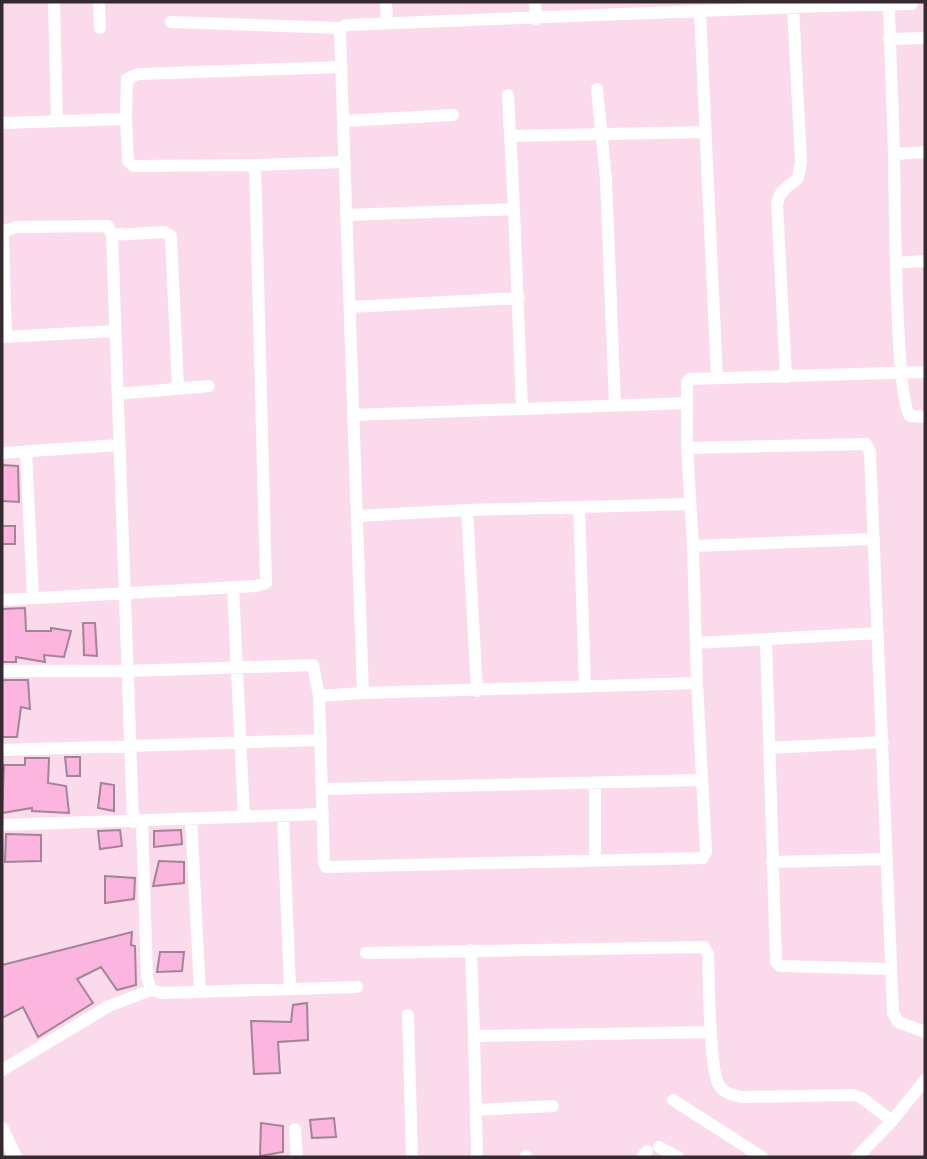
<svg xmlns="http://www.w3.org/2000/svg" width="927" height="1159" font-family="'Noto Sans',sans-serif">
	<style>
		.building { fill: #fcb5de; stroke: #a28495; stroke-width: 2 }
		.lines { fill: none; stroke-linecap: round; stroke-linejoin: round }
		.minor { stroke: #fff; stroke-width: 12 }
		.major { stroke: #fff; stroke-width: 14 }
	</style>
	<rect width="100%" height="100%" fill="#fbdaec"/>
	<!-- building -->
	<path class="building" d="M2,465L18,466L19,502L2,501Z
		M2,526H15V544H2Z
		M25,608L26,631H51V628L71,631L64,657L44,655L45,662L16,657V662H2V609Z
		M83,623H95L97,656L84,655Z
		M2,680H28L30,709L21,707L17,737H2Z
		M65,757H80V776H67Z
		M25,758H49L48,783L66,786L69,813L32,811V808L2,813L4,765H25Z
		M101,783L114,785V811L98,808Z
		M120,830L122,846L100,849L98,831Z
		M181,830L182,844L154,847V831Z
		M6,834L41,835V861L5,862Z
		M159,861L184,862V883L153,886Z
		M105,876L135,878L134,899L105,903Z
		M132,932L131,945L135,946L136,985L117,990L101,967L77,979L93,1003L38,1037L23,1007L2,1018V965Z
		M160,952H184L182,971L157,972Z
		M307,1003L308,1040L278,1042L280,1073L254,1074L251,1021L291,1022L293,1005Z
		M334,1118L336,1137L312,1138L310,1120Z
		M261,1123L283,1126V1152L260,1156Z"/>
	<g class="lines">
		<!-- minor -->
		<path class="minor" d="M54,2L57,121
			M99,2L100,28
			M386,2L387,23
			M535,2L536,19
			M825,6L912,4L911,2
			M889,6C890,56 893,106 894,156C895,194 895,397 910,416L925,417
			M700,12L717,378
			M171,22L341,28
			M889,39L925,38
			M597,89L606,179L615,406
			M508,95L514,209
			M126,119L128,161L133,166L255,165L345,162
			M344,121L453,115
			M2,123L126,119L127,79L138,74L342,67
			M510,136L705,132
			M894,154L925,152
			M346,215L514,209L522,409
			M112,235L164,232L171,236L178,388
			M896,263L925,261
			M350,307L519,298
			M6,336L3,236L4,231L16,227L108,226L112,235L133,822
			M2,337L115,331
			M786,377L777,204C779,190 788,187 798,178L801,162L793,8
			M118,394L209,386
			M354,415L686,403
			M687,448V382L690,379L925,372
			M26,451L33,598
			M2,453L119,445
			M579,507L585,686
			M467,510L477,691
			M357,516L467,510L689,504
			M693,546L874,539
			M233,587L244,817
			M2,600L256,586L266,583L255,165
			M766,640L776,962L780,966L890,969
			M696,643L878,633
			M2,671H128L313,665L319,696L324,863L326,867L703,858L706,852L697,683L363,693L340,33L341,28L346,25L825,6V2
			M697,683L693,546L687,448L866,444L870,452L893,1013L898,1022L925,1032
			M319,696L363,693
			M769,748L883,742
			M2,750L321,740
			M323,789L702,780
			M283,815L290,989
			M191,819L200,992
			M142,821L147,977L151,990L162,993L357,987
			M2,825L323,814
			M595,861V783
			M772,862L887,859
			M471,950L474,1036L711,1032
			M366,953L704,947L708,954C709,977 709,1070 719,1085C724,1094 734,1095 742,1097L854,1095L862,1098L892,1121
			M408,1015L412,1157
			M474,1036L477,1157
			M2,1070L109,1006L151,990
			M673,1100L762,1157
			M476,1110L553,1106
			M295,1129L297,1157
			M659,1147L678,1157
			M526,1157V1156
			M642,1157L647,1151
			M857,1157L892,1121L925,1080"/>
		<!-- major -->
		<path class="major" d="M2,1129L15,1157"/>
	</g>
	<!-- border -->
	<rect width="927" height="1159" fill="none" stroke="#362a31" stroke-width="7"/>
</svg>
